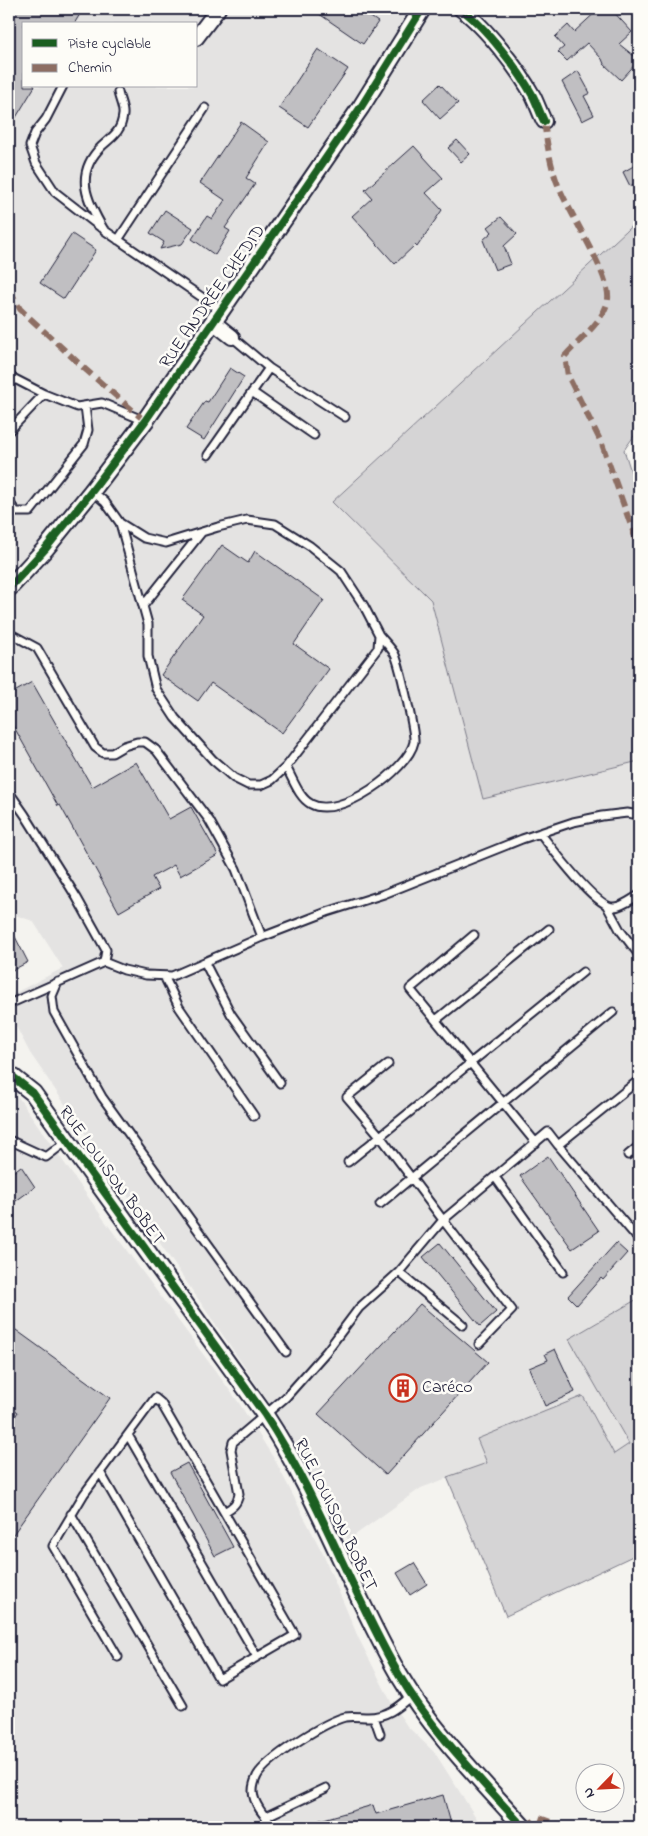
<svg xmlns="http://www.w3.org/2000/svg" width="648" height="1836" font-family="'Indie Flower',sans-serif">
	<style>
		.built { fill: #e4e3e2; fill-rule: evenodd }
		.green { fill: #d5d4d5; stroke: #7c7b88 }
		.building { fill: #c0bfc2; stroke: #22223b }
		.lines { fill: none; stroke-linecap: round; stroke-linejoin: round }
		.service-casing { stroke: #22223b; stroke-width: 11 }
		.minor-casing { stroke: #22223b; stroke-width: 18 }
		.tertiary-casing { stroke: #22223b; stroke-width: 20 }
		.service { stroke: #fdfcf7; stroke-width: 7 }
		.minor { stroke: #fdfcf7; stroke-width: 14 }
		.tertiary { stroke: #fdfcf7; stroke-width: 16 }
		.quiet { stroke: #8d6e63; stroke-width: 6; stroke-dasharray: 12 6; stroke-linecap: butt }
		.cycleway-casing { stroke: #fdfcf7; stroke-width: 11 }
		.cycleway { stroke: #1b5e20; stroke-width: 8 }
		.labels { text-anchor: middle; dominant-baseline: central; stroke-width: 5; stroke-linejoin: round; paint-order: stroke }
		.street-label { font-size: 18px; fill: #22223b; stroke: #fdfcf7 }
		.poi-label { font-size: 18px; fill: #22223b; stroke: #fdfcf7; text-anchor: start }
	</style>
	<rect width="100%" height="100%" fill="#f4f3ef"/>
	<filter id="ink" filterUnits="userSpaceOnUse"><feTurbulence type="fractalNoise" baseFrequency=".02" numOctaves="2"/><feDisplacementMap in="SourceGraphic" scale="10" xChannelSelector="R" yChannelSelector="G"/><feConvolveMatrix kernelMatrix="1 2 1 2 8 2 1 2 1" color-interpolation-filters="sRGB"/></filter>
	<g filter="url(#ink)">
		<!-- built -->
		<path class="built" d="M9,9H639V219L332,502L431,600L483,799L639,761V1299L570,1339L629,1444L614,1454L583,1396L477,1440L487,1463L421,1488L348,1540L311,1472L278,1416L30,1053L9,1013V996L63,968L33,921L9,913ZM24,24H196V86H24Z
			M9,1084L105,1221L239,1403L276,1462L323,1554L358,1637L391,1702L407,1726L435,1753L482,1827H9Z"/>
		<!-- green -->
		<path class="green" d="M639,219V429L624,450L639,496V761L483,799L431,600L332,502Z
			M639,1298V1553L506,1616L447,1477L487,1463L477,1439L583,1396L614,1454L629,1444L569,1339Z"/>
		<!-- building -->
		<path class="building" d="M9,9H83L74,24H24V86H35L9,129Z
			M312,9H359L378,22L363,44Z
			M599,9H611L632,32L619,44L639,60L621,80L604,64L602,59L587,43L567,61L558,52L564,47L555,37L568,25L574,32Z
			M318,49L348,69L308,127L279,108Z
			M578,71L590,93L584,96L594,115L582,121L562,82Z
			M440,84L458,103L440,119L423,100Z
			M241,122L269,142L246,178L255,184L225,228L230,231L215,255L192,239L207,216L212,219L225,200L200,183Z
			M457,140L470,154L461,162L448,148Z
			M414,146L443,178L426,193L442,210L417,247L415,245L395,264L352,216L372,198L365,190Z
			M639,163V181L630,186L623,172Z
			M165,210L193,228L182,244L160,249L164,242L150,233Z
			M501,217L517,234L504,246L511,264L495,270L483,240L492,232L488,227Z
			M72,234L96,250L64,299L40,283Z
			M230,368L244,377L204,440L186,429L205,401L208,402Z
			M222,545L248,563L255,551L324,600L294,644L329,669L282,733L211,683L198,701L161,675L203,615L182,600Z
			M32,682L92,787L136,762L169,819L191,807L218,855L180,876L174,865L152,877L159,889L119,912L60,805L58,806L9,718V695Z
			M9,925L28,962L13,970L9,962Z
			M548,1156L599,1231L572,1249L520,1176Z
			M21,1166L35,1187L9,1206V1175Z
			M440,1243L496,1312L480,1326L423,1257Z
			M616,1243L627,1253L603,1280L601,1278L577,1305L568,1296Z
			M420,1304L488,1362L386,1475L318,1414Z
			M9,1325L110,1398L9,1540V1425L18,1412L9,1406Z
			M555,1349L575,1392L545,1406L529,1368L548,1360L545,1354Z
			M187,1463L233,1547L215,1556L170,1472Z
			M414,1563L427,1584L410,1595L397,1573Z
			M443,1795L452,1827H306V1824L373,1805L376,1814Z"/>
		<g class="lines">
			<!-- service casing -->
			<g class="service-casing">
				<path id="service" d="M63,86L46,119L35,133L30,146L36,163L55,192L100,227
					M118,92C119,99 124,108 123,115C121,132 113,136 102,146C73,174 87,201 104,230L222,311
					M118,240L205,108
					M232,337L269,368L345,417
					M9,376L44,394L77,407L102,403L145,421
					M252,392L314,435
					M9,431L44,394
					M208,455L269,368
					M92,491L105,502L120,523L148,624V656L156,689L175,718L213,760L234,778L248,785H261L272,780L286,767L378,648L379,635L364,606L341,571L310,546L275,524L247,520L218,527L166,543L144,538L120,523
					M9,502L16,512H30L84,444L88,430L85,406
					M143,606L201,533
					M9,633L37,648L95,747L103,753H112L124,746L137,742H145L156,750L209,820L236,869L262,937
					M286,767C293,779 299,798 311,804C339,820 408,770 414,742C415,733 399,660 394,653C390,647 384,641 379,635
					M9,792L25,815L77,898L106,950L104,962L9,1004
					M540,833C553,849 596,908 614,907C622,907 632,899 639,895
					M607,906L620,930L639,955
					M474,935L410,989L536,1143
					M104,962L124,970L146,975L172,976L262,937L327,912L384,894L522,839L573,822L602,816L627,813L639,815
					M205,963L231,1014L280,1083
					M164,976L179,1007L254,1116
					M58,982L52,996L54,1012L102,1097L286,1352
					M436,1020L549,929
					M388,1064L347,1097L380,1136L443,1220L399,1272
					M639,1080L558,1145L639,1240
					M9,1140L46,1157L67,1141
					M628,1155L639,1146
					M348,1162L583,972
					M495,1177L563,1272
					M380,1204L613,1012
					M479,1344L512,1310L443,1220L548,1132L558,1145
					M128,1435L257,1657
					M100,1472L219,1679L295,1635L224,1512
					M71,1514L183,1706
					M118,1657L53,1546L84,1494L155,1398L161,1403L224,1512C233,1507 237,1504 239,1494L231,1450L233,1442L286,1397L326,1352L359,1308L399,1272L463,1325
					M374,1717L380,1734
					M265,1817L326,1788
					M274,1827C266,1818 253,1804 253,1791C253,1787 255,1780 257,1776C266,1759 325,1722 345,1717C352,1716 361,1717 368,1717C387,1717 398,1707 411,1696"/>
			</g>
			<!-- minor casing -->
			<g class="minor-casing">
				<path id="minor" d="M461,9C486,27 518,69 533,96C537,104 540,113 544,121
					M196,38L218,9
					M213,322L232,337"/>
			</g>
			<!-- tertiary casing -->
			<g class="tertiary-casing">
				<path id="tertiary" d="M9,588L46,548L92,491L145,421L361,107L422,9
					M9,1074L33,1093L265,1415C319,1497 350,1590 399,1675C432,1731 480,1779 523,1827"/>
			</g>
			<!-- service -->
			<use href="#service" class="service"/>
			<!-- minor -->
			<use href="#minor" class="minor"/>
			<!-- tertiary -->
			<use href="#tertiary" class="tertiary"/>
			<!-- quiet -->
			<path class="quiet" d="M544,121C547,143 550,165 558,185C568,211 611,276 608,299C606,319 578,341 565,356L568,376L602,444L639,548
				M9,289L20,309L85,369L145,421
				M524,1827L539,1818L565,1827"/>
			<!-- cycleway casing -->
			<g class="cycleway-casing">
				<path id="cycleway" d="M461,9C486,27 518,69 533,96C537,104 540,113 544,121
					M9,588L46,548L92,491L145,421L361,107L422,9
					M9,1074L33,1093L265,1415C319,1497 350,1590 399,1675C432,1731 480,1779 523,1827"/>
			</g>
			<!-- cycleway -->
			<use href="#cycleway" class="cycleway"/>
		</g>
	</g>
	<!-- icons -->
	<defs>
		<g id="building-ring" transform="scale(1.4375)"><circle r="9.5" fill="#fdfcf7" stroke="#c8321e" stroke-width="1.5"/><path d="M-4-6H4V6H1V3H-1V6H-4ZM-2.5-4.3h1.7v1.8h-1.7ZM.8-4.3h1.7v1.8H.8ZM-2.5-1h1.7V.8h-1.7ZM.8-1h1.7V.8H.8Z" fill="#c8321e"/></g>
	</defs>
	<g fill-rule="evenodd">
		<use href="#building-ring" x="403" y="1388"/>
	</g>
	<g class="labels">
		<!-- street labels -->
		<g class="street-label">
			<text transform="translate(213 297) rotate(-55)">RUE ANDRÉE CHEDID</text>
			<text transform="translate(111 1176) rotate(54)">RUE LOUISON BOBET</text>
			<text transform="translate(335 1515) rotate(64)">RUE LOUISON BOBET</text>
		</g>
		<!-- poi labels -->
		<g class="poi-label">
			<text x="422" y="1388">Caréco</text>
		</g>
	</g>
	<!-- margin -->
	<rect width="648" height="1836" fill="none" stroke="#fdfcf7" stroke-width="30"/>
	<rect x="15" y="15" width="618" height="1806" fill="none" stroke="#22223b" stroke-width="2" filter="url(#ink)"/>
	<!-- legend -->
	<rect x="22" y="22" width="175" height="65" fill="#fdfcf7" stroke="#a5a5ac"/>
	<rect x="32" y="39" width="25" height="8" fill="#1b5e20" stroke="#a5a5ac"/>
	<text x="68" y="48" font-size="15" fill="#22223b">Piste cyclable</text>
	<rect x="32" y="64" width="25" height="8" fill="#8d6e63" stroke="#a5a5ac"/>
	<text x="68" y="72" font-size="15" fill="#22223b">Chemin</text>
	<!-- north arrow -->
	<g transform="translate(600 1788) rotate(246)"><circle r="24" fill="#fdfcf7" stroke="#a5a5ac"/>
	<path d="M0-4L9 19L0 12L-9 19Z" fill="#c8321e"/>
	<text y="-8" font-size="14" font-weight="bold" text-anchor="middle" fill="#22223b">N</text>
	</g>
</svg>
